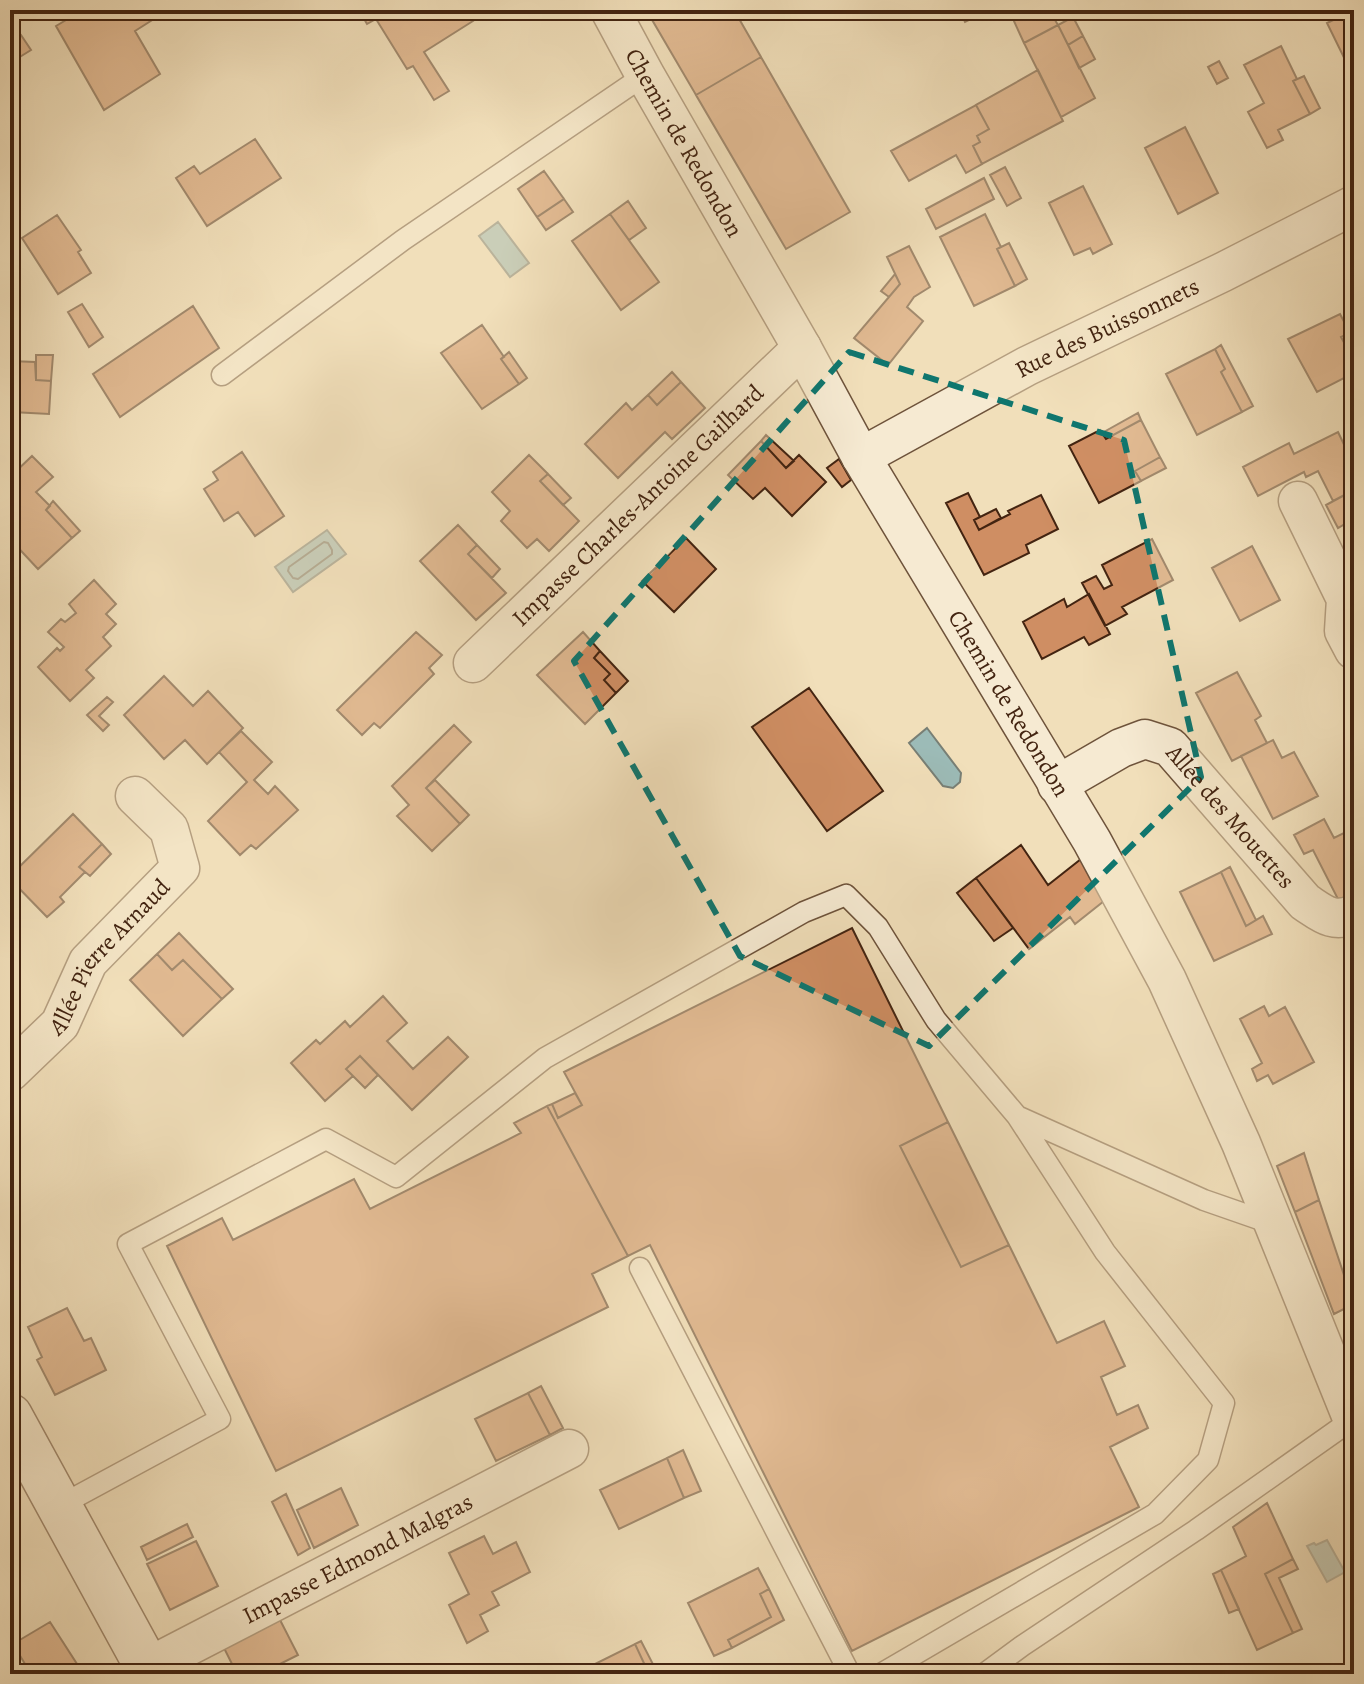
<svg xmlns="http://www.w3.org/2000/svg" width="1364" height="1684" font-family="Alegreya,serif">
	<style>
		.water { fill: #9cbbb7; stroke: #787f75; stroke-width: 2 }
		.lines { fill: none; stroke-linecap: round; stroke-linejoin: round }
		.shore { stroke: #707064; stroke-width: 2 }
		.building { fill: #cf8e63; stroke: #432411; stroke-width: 2 }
		.lane-casing { stroke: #6e533b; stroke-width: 23 }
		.street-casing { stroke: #6e533b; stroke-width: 41 }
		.secondary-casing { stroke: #432411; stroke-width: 47 }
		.lane { stroke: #f6ead2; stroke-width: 20 }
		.street { stroke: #f6ead2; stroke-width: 38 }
		.secondary { stroke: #f6ead2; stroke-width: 44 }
		.marked { fill: none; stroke: #0f766e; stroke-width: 6; stroke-dasharray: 16 10; stroke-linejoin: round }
		.labels { text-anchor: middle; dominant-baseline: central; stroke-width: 8; stroke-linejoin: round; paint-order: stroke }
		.street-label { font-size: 24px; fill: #432411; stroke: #f6ead2 }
	</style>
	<rect width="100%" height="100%" fill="#f1dfba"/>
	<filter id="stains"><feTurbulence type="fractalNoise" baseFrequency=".0025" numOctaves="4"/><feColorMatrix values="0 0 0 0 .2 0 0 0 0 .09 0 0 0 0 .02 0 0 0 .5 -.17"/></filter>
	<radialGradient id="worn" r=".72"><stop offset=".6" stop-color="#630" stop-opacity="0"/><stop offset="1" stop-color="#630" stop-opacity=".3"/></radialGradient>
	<!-- water -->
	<path class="water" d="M498,222L529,263L510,277L479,236Z
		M327,530L346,554L293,592L275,567Z
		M927,728L961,773L960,782L953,788L943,786L909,743Z
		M1327,1540L1345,1572L1327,1582L1307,1546L1314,1543L1316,1545Z"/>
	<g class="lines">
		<!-- shore -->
		<path class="shore" d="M324,542L328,543L332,550V554L298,579L293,578L288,571L289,567Z"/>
	</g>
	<!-- building -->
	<path class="building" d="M83,10H168L135,31L160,74L104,110L56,26Z
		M359,10H467L473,21L424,52L449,91L434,100L413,66L407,69L376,19L367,24Z
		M665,10H734L761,57L696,95L651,18Z
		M960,10H989L965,22Z
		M1032,10H1049L1058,25L1024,43L1013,19Z
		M1354,10V78L1327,23Z
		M1073,17L1083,36L1068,45L1058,25Z
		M1058,25L1095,98L1061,117L1024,43Z
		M21,35L31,50L10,63V42Z
		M1083,36L1095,59L1079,68L1068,45Z
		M1281,46L1297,79L1293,81L1310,114L1278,130L1283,140L1267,148L1248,112L1264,103L1244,65Z
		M761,57L850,212L786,249L696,95Z
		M1219,61L1228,78L1217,84L1208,67Z
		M1038,70L1063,121L982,164L973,146L980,142L977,136L989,129L976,105Z
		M1304,76L1320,108L1310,114L1293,81Z
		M976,105L989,129L977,136L980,142L973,146L982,164L966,173L956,155L909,181L891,151Z
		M1185,127L1218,193L1178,214L1145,148Z
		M255,139L281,178L207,226L176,178L194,166L200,174Z
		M1005,167L1021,198L1007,206L990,175Z
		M544,171L564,199L537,217L518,189Z
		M984,178L994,199L936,229L926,209Z
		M1083,186L1112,244L1093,254L1090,248L1074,255L1049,203Z
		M564,199L573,212L546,230L537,217Z
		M628,201L646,228L629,240L610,214Z
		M610,214L659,282L621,310L572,241Z
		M985,214L1001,247L997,249L1015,286L974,306L940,237Z
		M57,215L81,250L78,252L91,273L58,294L22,238Z
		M1009,243L1027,279L1015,286L997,249Z
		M909,246L930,287L914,297L907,307L923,321L888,365L854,338L900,284L887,257Z
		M895,274L900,284L889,297L881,291Z
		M82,304L103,337L89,347L68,312Z
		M193,306L219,348L120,417L93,374Z
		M1340,314L1350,333L1341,337L1354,361V373L1317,392L1288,339Z
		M482,325L504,357L501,359L519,384L482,409L441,353Z
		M1350,333L1354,340V361L1341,337Z
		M1221,345L1253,406L1242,412L1221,372L1225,369L1215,349Z
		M1215,349L1225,369L1221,372L1242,412L1197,435L1166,374Z
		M509,352L527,378L519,384L501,359Z
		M36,355H53L51,381L36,380Z
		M10,361L35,362L36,380L51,381L49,414L12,412Z
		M672,372L681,382L657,405L648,395Z
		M681,382L705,408L672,439L665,432L618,478L585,444L626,403L632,410L648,395L657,405Z
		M1138,413L1141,420L1106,439L1102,433Z
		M1141,420L1160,457L1135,471L1141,481L1099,503L1069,446L1100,430L1106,439Z
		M1338,432L1349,455L1354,452V490L1333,501L1318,471L1306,477L1304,472L1258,496L1243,467L1289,443L1294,454Z
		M766,435L794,461L786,468L761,441Z
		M761,441L786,468L799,455L826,482L792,516L765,488L753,499L728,475Z
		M242,452L284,516L255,536L238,512L224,521L204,489L218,480L213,472Z
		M529,455L548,474L540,481L579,521L549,551L537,539L527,548L501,521L510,511L492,492Z
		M32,456L53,477L36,492L50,506L46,510L72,538L38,569L10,539V515L17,509L10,502V477Z
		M1160,457L1166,468L1141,481L1135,471Z
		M839,459L851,480L842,487L827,468Z
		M548,474L571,498L563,505L540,481Z
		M1354,490V542L1345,524L1338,528L1326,505Z
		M968,493L980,517L974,520L979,530L1010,514L1008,511L1041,495L1058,529L1026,545L1029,553L984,575L946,503Z
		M53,501L80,531L72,538L46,510Z
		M996,509L1001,518L979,530L974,520Z
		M458,525L477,545L468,554L506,593L476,620L420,561Z
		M686,538L716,569L674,612L642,581Z
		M1152,539L1173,580L1122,607L1127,614L1105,626L1082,583L1096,576L1104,589L1112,585L1102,565Z
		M477,545L500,569L492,578L468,554Z
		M1252,546L1280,600L1240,621L1212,568Z
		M94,580L116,604L106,614L116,624L103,637L111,646L86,670L94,678L70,701L38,667L57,648L60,651L64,647L48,632L61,619L65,622L76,613L69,604Z
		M1089,594L1110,634L1089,645L1084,637L1042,659L1023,622L1064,599L1067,607Z
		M416,632L442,655L429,668L434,674L380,728L374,723L362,735L337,710Z
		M583,632L600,651L594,658L610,674L604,680L616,693L585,724L537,675Z
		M600,651L628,681L616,693L604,680L610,674L594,658Z
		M1237,672L1261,716L1255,720L1267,743L1232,761L1196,693Z
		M164,676L193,706L208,691L243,728L207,764L185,740L164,759L124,715Z
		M809,688L883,791L827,831L752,727Z
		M107,697L113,702L99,716L109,725L103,731L87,715Z
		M454,725L471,742L426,788L460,824L432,851L397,816L409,805L392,786Z
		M241,731L272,762L254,780L268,794L275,786L298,810L256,849L251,845L240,855L208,821L247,782L219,752Z
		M1273,740L1282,758L1294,752L1318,796L1273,819L1241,756Z
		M435,780L469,815L460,824L426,788Z
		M73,814L102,844L79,867L85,872L60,897L64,902L47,917L10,879V876Z
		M1324,819L1334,838L1354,828V898L1341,905L1313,850L1304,854L1294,835Z
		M102,844L111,854L90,876L79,867Z
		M1021,845L1048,885L1081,859L1104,901L1075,924L1070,917L1029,949L976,878Z
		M1230,867L1256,920L1246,926L1221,872Z
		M1221,872L1246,926L1263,916L1272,934L1214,961L1180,892Z
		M976,878L1013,928L994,941L957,893Z
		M852,928L948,1122L900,1146L961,1267L1009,1245L1057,1343L1104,1321L1125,1366L1101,1377L1117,1415L1138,1405L1148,1428L1110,1447L1139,1507L852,1651L650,1245L628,1256L547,1106L552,1104L558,1118L582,1105L564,1072Z
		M179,933L233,989L222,999L183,960L172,970L157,954Z
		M157,954L172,970L183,960L222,999L183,1036L130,980Z
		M383,996L407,1023L387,1041L413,1069L448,1037L468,1057L412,1110L360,1056L346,1069L353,1076L325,1101L291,1063L316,1040L320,1044L345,1021L350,1027Z
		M1264,1006L1269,1016L1285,1007L1314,1062L1273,1084L1268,1075L1257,1081L1252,1069L1262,1063L1240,1019Z
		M360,1056L378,1075L365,1088L346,1069Z
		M575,1093L582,1105L558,1118L552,1104Z
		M547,1106L628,1256L592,1274L608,1307L276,1471L167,1246L222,1218L233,1240L354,1179L370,1209L521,1133L514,1123Z
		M948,1122L1009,1245L961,1267L900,1146Z
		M1304,1153L1319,1200L1295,1212L1277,1166Z
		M1319,1200L1348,1287L1354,1284V1304L1334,1314L1295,1212Z
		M67,1308L84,1341L91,1338L106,1370L55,1395L37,1360L42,1357L28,1327Z
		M541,1386L563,1428L550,1435L528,1393Z
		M528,1393L550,1435L496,1461L475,1419Z
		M683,1450L701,1491L684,1498L667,1458Z
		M667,1458L684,1498L619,1529L600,1490Z
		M341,1488L358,1525L314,1548L297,1510Z
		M286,1494L310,1548L298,1555L272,1502Z
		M1267,1503L1293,1559L1265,1574L1293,1633L1257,1650L1221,1570L1246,1556L1233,1527Z
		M187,1524L193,1537L147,1560L141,1547Z
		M484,1536L493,1554L516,1542L530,1572L492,1592L499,1605L480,1615L488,1631L467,1643L449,1605L469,1594L449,1553Z
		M196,1541L218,1586L170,1610L147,1564Z
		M1293,1559L1298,1569L1279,1578L1302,1629L1293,1633L1265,1574Z
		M758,1568L769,1589L760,1594L771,1617L728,1640L732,1648L714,1656L688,1603Z
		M1221,1570L1239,1609L1229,1613L1213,1574Z
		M769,1589L784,1620L732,1648L728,1640L771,1617L760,1594Z
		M278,1616L298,1655L260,1674H237L222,1644Z
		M50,1622L77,1664L60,1674H31L13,1644Z
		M641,1641L658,1674H649L635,1644Z
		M635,1644L649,1674H575Z"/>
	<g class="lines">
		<!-- lane casing -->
		<g class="lane-casing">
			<path id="lane" d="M222,375L403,240L645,75
				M640,1268L850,1674
				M59,1506L220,1419L128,1244L326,1139L396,1177L545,1058L804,912L846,895L878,927L936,1020L1017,1116L1204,1200L1273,1224
				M881,1674L1155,1514L1208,1460L1224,1403L1105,1252L1017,1116
				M984,1674L1022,1646L1196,1530L1353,1419"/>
		</g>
		<!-- street casing -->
		<g class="street-casing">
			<g id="street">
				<path id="s1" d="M610,10L645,75L802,348L861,457L1092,841L1167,980L1241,1143L1354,1423"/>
				<path id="s2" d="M861,457L1027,366L1223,272L1354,205"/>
				<path d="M1298,501L1346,599L1344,631L1354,650"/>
				<path id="s3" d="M473,663L802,348"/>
				<path id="s4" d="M1057,785L1121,748L1145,739L1170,747L1305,902C1322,913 1333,924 1354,914"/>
				<path id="s5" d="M10,1072L60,1024L88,962L180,868L169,829L135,796"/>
				<path id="s6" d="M148,1667L569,1449"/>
			</g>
		</g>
		<!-- secondary casing -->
		<g class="secondary-casing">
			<path id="secondary" d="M10,1416L151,1674"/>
		</g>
		<!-- lane -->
		<use href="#lane" class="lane"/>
		<!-- street -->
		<use href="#street" class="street"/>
		<!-- secondary -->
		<use href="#secondary" class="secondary"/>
	</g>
	<!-- marked area -->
	<path d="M0 0H1364V1684H0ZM849,352L1124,440L1201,777L929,1046L740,956L574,661Z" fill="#f1dfba" fill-opacity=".55" fill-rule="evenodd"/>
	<path class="marked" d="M849,352L1124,440L1201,777L929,1046L740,956L574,661Z"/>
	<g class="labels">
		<!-- street labels -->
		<g class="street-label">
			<text stroke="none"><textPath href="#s1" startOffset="152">Chemin de Redondon</textPath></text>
			<text stroke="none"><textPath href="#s2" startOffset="278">Rue des Buissonnets</textPath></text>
			<text stroke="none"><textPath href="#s3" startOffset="228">Impasse Charles-Antoine Gailhard</textPath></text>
			<text stroke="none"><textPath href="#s1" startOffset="800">Chemin de Redondon</textPath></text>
			<text stroke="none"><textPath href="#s4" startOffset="218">Allée des Mouettes</textPath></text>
			<text stroke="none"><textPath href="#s5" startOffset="154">Allée Pierre Arnaud</textPath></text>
			<text stroke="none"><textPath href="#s6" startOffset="236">Impasse Edmond Malgras</textPath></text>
		</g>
	</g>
	<!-- margin -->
	<rect width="1364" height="1684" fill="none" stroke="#f1dfba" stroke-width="40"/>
	<rect x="12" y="12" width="1340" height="1660" fill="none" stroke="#432411" stroke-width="4"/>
	<rect x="20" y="20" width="1324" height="1644" fill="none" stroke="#432411" stroke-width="2"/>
	<rect width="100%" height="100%" filter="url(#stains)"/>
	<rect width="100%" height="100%" fill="url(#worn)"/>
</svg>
